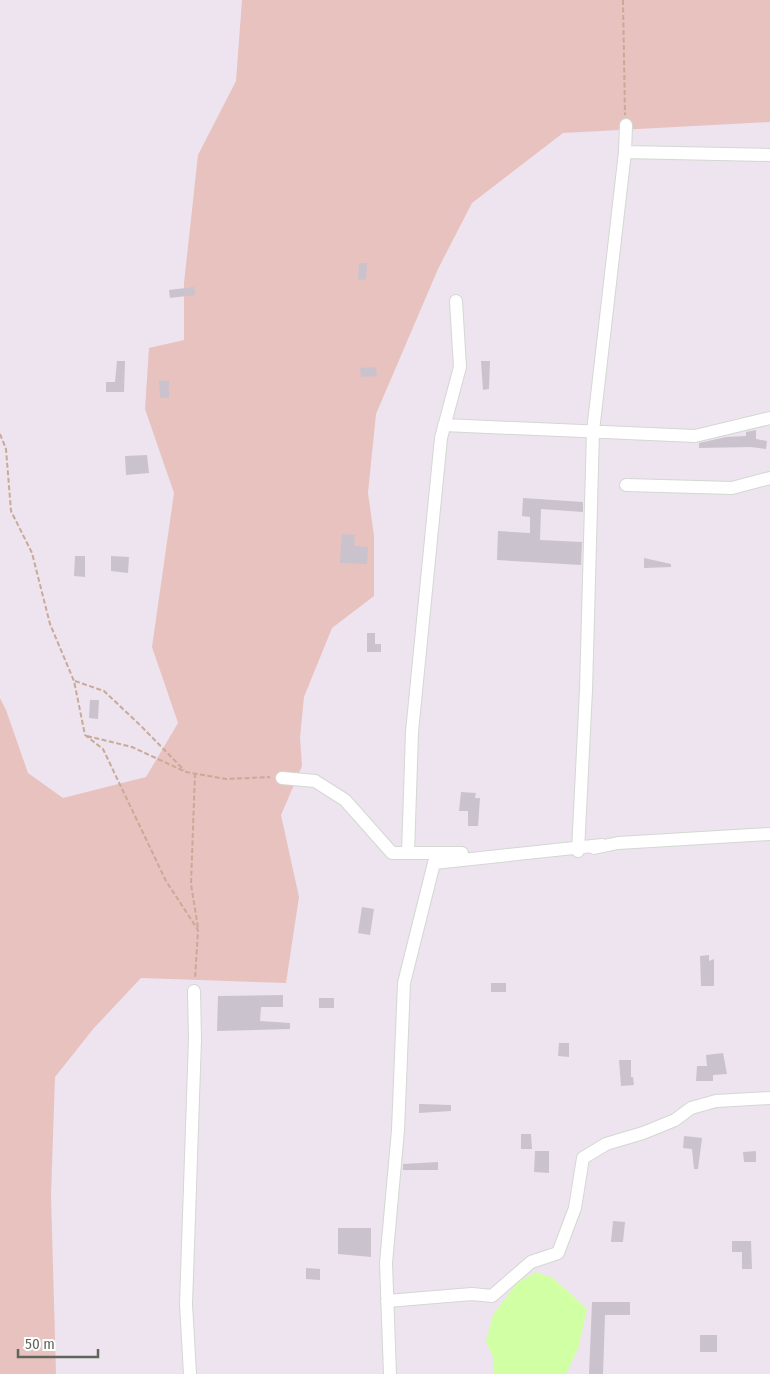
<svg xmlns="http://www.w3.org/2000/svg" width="770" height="1374" font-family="'Fira Sans Condensed',sans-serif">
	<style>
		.green { fill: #e8c2bf }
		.water { fill: #d1ffa4 }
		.building { fill: #cac2cd }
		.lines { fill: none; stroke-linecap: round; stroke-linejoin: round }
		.street-casing { stroke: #d3d8d1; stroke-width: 14 }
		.path { stroke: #c9a998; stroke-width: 2; stroke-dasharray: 5 2.5; stroke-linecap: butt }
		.street { stroke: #fff; stroke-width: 12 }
	</style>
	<rect width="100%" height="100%" fill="#ede4ef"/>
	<!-- green -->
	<path class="green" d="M242,0H770V122L563,133L472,203L438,269L376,414L368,493L374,536V596L332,628L304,697L300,738L302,766L281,815L299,897L286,983L141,978L94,1028L55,1077L51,1195L56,1374H0V698L6,710L28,773L63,798L146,777L178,723L152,647L174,493L145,409L149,348L184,340V283L198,155L236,81Z"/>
	<!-- water -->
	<path class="water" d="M536,1272L553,1278L587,1309L578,1349L566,1374H493L494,1360L486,1341L493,1315L517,1283Z"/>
	<!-- building -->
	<path class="building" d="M359,263H367L366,280L358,279Z
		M194,287L195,295L170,298L169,290Z
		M117,361H125L124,392H106V382H115Z
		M481,361H490L489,389L483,390Z
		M376,367L377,376L361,377L360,368Z
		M159,380L169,381V398H160Z
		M756,430V439L767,441L766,449L751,447L699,448V443L726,437L746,436V432Z
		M147,455L149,473L126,475L125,456Z
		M523,498L583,502V512L541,509L540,540L582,542L581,565L497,560L498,531L530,533V517L522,516Z
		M342,534L355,535L354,546L368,547L367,564L340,563Z
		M75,556H85V577L74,576Z
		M111,556L129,557L128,573L111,571Z
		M644,558L671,564V567L644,568Z
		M367,633H375V644H381V652H367Z
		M90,700H99L98,719L89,718Z
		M461,792L476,793L475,798H480L478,826H468V811H459Z
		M362,907L374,909L370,935L358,933Z
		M709,955V961L714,959V986H701L700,956Z
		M491,983H506V992H491Z
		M283,995V1007H261L260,1021L290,1023V1029L217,1031L218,996Z
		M319,998H334V1008H319Z
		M559,1043H569V1057L558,1056Z
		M723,1053L727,1074L713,1075V1081H696L697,1066H707L706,1055Z
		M619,1060H631V1077H633L634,1085L621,1086Z
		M419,1104L451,1105V1111L419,1113Z
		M521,1134H531L532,1149H521Z
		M684,1136L702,1138L698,1169H694L692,1149L683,1148Z
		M535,1151H549V1173L534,1172Z
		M756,1151V1162H744L743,1152Z
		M438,1162V1170H403V1164Z
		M613,1221L625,1222L623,1242H611Z
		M338,1228H371V1257L338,1254Z
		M732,1241H751L752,1269H742V1252H732Z
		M306,1268L320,1269V1280L306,1279Z
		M592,1302H630V1315H605L603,1374H589Z
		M700,1335H717V1352H700Z"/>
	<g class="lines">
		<!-- street casing -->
		<g class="street-casing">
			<path id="street" d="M625,152L626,125
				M444,425L695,436L770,418
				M626,485L732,488L770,478
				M282,778L315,781L345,800L392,853H462
				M594,848L618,843L770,834
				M578,851L586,690L593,431L625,152L770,155
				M408,853L412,732L441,438L460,367L456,301
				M387,1301L472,1294L492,1296L531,1262L558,1253L575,1208L583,1158L606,1144L643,1133L675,1120L691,1108L716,1101L770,1098
				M190,1374L186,1304L195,1039L194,991
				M390,1374L386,1263L398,1130L404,983L434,863L602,845"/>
		</g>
		<!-- path -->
		<path class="path" d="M623,0L625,115
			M0,434L6,449L11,511L32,553L50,624L74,681L85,735L103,749L166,881L198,930L195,979
			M75,681L104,691L141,726L184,770
			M87,736L132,747L186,772L226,779L270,777
			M195,773L191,884L198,928"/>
		<!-- street -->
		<use href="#street" class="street"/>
	</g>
	<!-- scale -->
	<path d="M18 1349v8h80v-8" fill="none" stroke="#5f655c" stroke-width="2.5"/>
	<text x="25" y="1349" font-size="15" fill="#5f655c" stroke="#ffffff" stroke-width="4" paint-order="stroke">50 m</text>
</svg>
